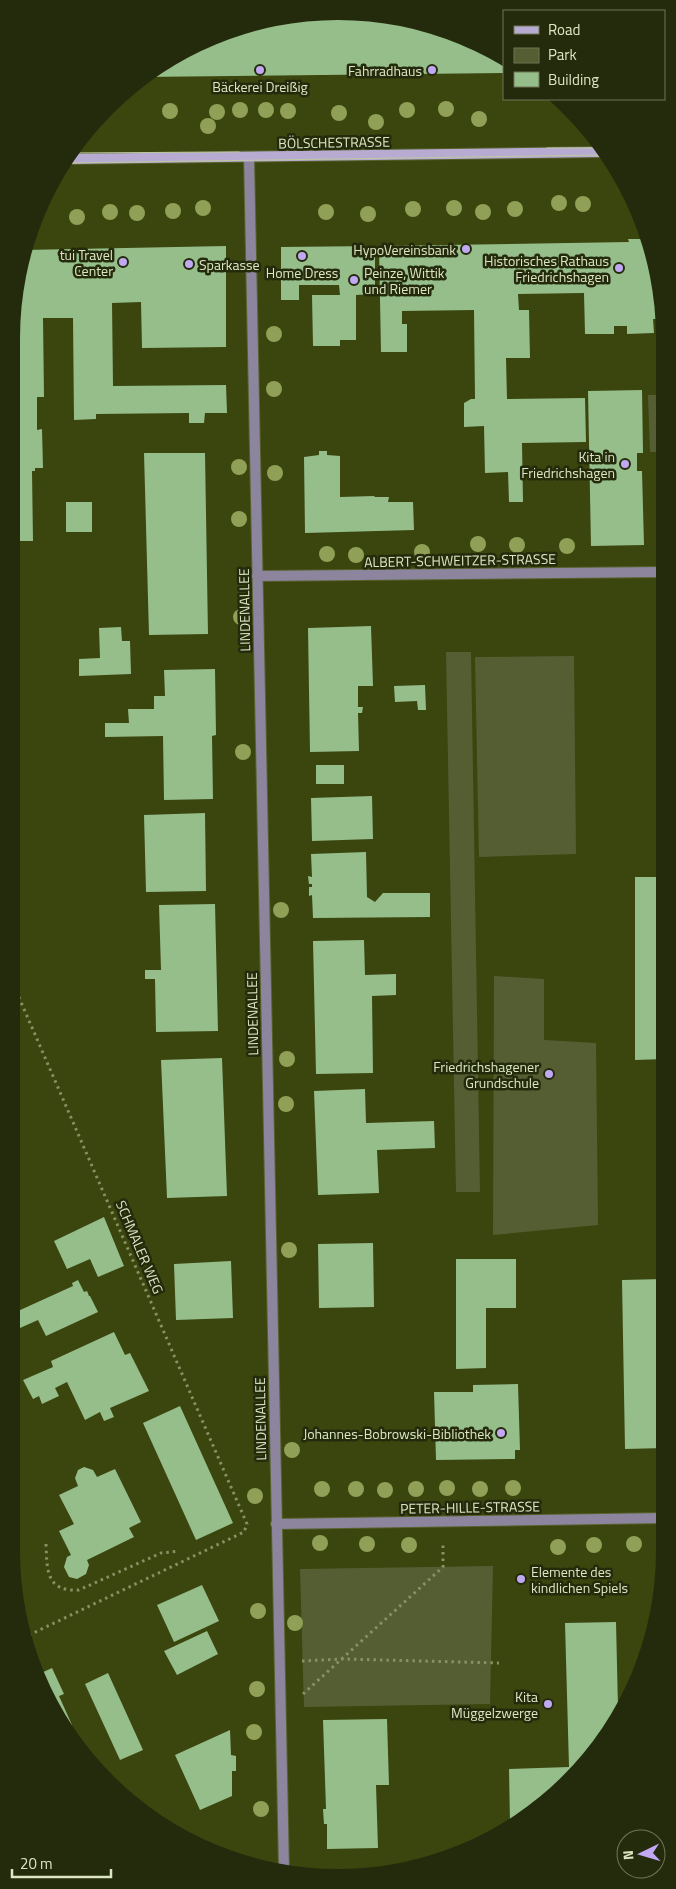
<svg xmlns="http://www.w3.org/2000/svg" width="676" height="1889" font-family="'Titillium Web',sans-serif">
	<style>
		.green { fill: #555e33 }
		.building { fill: #96be8b }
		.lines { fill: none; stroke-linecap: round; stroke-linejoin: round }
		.street-casing { stroke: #58622e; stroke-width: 12 }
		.secondary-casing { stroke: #58622e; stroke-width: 12 }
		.path { stroke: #879163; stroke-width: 3; stroke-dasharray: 2.5 4; stroke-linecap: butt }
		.street { stroke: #8d859e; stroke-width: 10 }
		.secondary { stroke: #b8abd2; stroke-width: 10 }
		.tram { stroke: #bec8a0; stroke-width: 1 }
		.tree { fill: #90a057 }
		.poi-dot { fill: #c1a8f3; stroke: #242a0c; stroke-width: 2 }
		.labels { text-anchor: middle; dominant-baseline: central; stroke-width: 5; stroke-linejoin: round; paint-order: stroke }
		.poi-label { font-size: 14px; fill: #dce6c2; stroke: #242a0c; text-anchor: end }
		.street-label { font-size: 14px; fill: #dce6c2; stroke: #242a0c }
	</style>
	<rect width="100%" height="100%" fill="#3b450e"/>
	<!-- green -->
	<path class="green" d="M648,395H662V452H650Z
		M446,652H471L480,1192H456Z
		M574,656L576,854L479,857L475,657Z
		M494,976L544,979V1040L596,1043L598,1225L493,1235Z
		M493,1566L490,1704L304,1707L300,1569Z"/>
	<!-- building -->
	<path class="building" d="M360,12L423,22L505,60V73L143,77L175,55L233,29L296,14Z
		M628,239H642V242H648L662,295V319H653L654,333L627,334V326H614V334H585L584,293L518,294L519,310H529L530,358H506L507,399L585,398L586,442L522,443L523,502H509L508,472L485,473L484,426L464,427V403L471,399H475L474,310L402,311V324H407V352H381L379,246L629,242Z
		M226,246V347L142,348L141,302L112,303L113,386L226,385L227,413H205L204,423H189V413L96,414V419L74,420L73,318H43L44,397H37V430L42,429L43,468H35V471H32L33,541H11V338L24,250Z
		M375,246V294L356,295V340H340V346H313L312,295H340L339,285H299V300H281V247Z
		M642,390L643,453H637V471H642L644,545L591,546L588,391Z
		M319,451H327V455L340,456V497L374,496L375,497H389L388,502H413L414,530L305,533L304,457L319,455Z
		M144,453H205L208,634L149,635Z
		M66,502H92V532H66Z
		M371,626L373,686H358V707H363L362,713H358L359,751L310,752L308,628Z
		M121,627L122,641H130L131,674L79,676V659L100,658L99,628Z
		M215,669L216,735L212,736L213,799L164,800L163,736L105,737V723H129L128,709H154V696H165L164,670Z
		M425,685L426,710H418L417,701L395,702L394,686Z
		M316,765H344V784H316Z
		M372,796L373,839L312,841L311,798Z
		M205,813L206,891L146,892L144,815Z
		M366,852L367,897L375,902L383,893H430V917L313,918L312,895L309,896V887H312V884H309L308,876L312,877L311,854Z
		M635,877H663L664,1059L635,1060Z
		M215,904L218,1031L156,1032L155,979H145V970H161L159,905Z
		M364,940L365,975L396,974V995L372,996L373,1073L316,1074L313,941Z
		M222,1058L227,1196L167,1198L161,1060Z
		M365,1089L366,1123L434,1121L435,1148L377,1150L379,1193L318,1195L314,1091Z
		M104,1217L124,1266L98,1277L90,1259L67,1269L54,1241Z
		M11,1225L18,1241L11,1245Z
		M373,1243L374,1307L319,1308L318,1244Z
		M456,1259H516V1308H486V1368L456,1369Z
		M231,1261L233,1318L176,1320L174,1264Z
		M664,1279L665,1448L625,1449L622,1280Z
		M78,1280L84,1292L87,1291L89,1296H90L98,1312L46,1336L38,1320L11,1332V1308L15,1307L18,1311L73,1286L72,1283Z
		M114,1332L125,1355L130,1353L149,1391L110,1408L114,1417L104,1421L100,1412L85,1420L67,1382L55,1388L59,1396L42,1404L39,1396L33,1399L23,1380L53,1367L51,1361Z
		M518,1384L520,1450H515V1459L436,1460L434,1392H473V1385Z
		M180,1406L233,1523L196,1540L143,1423Z
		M84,1467L93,1470L97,1477L115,1469L141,1522L129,1528L134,1537L87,1560L89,1565L86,1574L77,1579L69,1577L64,1567L67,1557L71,1555L59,1531L74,1524L59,1495L78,1486L75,1478L78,1470Z
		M202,1585L219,1621L174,1642L157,1605Z
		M616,1622L618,1708L597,1750L519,1823H510L509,1769L569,1767L565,1623Z
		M207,1631L218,1654L177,1675L164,1651Z
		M52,1668L64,1694L59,1696L72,1725L69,1726L39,1674Z
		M108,1673L143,1750L120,1760L85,1684Z
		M387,1719L389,1785H376L378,1848L327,1849V1824H324L323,1809H326L323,1720Z
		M230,1730L231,1755L236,1756V1771H232V1796L200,1810L175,1755Z"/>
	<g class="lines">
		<!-- street casing -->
		<g class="street-casing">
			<path id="street" d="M249,157L284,1871
				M257,576L663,572
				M276,1524L665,1518"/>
		</g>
		<!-- secondary casing -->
		<g class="secondary-casing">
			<path id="secondary" d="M66,159L602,152"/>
		</g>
		<!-- path -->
		<path class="path" d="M11,979L247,1524L244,1532L25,1637
			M46,1544C47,1570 46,1592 79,1590L161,1553L179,1551
			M302,1661L343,1659L499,1663
			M303,1694L443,1567V1542"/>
		<!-- street -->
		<use href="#street" class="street"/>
		<!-- secondary -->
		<use href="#secondary" class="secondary"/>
		<!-- tram -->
		<path class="tram" d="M547,148H599
			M70,153L239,152
			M64,163L604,155"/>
	</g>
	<!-- trees -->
	<g class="tree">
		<circle cx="446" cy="109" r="8"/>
		<circle cx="240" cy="110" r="8"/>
		<circle cx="266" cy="110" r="8"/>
		<circle cx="407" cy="110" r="8"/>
		<circle cx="170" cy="111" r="8"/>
		<circle cx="288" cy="111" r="8"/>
		<circle cx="217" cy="112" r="8"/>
		<circle cx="339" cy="113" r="8"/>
		<circle cx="479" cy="119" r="8"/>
		<circle cx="376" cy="122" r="8"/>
		<circle cx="208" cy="126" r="8"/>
		<circle cx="559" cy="203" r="8"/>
		<circle cx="583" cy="204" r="8"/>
		<circle cx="203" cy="208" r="8"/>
		<circle cx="454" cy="208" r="8"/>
		<circle cx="413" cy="209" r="8"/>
		<circle cx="515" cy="209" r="8"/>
		<circle cx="173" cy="211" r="8"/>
		<circle cx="110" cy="212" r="8"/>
		<circle cx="326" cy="212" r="8"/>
		<circle cx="483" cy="212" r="8"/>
		<circle cx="137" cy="213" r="8"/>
		<circle cx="368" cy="214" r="8"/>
		<circle cx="77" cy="217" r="8"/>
		<circle cx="274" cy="334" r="8"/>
		<circle cx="274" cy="389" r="8"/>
		<circle cx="239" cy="467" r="8"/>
		<circle cx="275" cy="473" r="8"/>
		<circle cx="239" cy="519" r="8"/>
		<circle cx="478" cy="544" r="8"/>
		<circle cx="517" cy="545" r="8"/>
		<circle cx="567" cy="546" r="8"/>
		<circle cx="422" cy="552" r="8"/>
		<circle cx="327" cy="554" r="8"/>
		<circle cx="356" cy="555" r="8"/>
		<circle cx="241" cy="617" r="8"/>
		<circle cx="243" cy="752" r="8"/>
		<circle cx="281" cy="910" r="8"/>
		<circle cx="287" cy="1059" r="8"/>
		<circle cx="286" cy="1104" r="8"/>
		<circle cx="289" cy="1250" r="8"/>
		<circle cx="292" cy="1450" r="8"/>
		<circle cx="447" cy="1488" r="8"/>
		<circle cx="513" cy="1488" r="8"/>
		<circle cx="322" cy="1489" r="8"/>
		<circle cx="356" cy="1489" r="8"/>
		<circle cx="416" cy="1489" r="8"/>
		<circle cx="480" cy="1489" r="8"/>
		<circle cx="385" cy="1490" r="8"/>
		<circle cx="255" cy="1496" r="8"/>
		<circle cx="320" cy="1543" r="8"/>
		<circle cx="367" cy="1544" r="8"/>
		<circle cx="634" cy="1544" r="8"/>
		<circle cx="409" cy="1545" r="8"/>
		<circle cx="594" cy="1545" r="8"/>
		<circle cx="558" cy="1547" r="8"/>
		<circle cx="258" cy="1611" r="8"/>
		<circle cx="295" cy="1623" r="8"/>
		<circle cx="257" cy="1689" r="8"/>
		<circle cx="254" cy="1732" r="8"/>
		<circle cx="261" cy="1809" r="8"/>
	</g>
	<!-- markers -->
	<g class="poi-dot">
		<circle cx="260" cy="70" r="5"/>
		<circle cx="432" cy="70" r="5"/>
		<circle cx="466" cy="249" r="5"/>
		<circle cx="302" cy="256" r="5"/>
		<circle cx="123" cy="262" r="5"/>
		<circle cx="189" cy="264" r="5"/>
		<circle cx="619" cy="268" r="5"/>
		<circle cx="354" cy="280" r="5"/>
		<circle cx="625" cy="464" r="5"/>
		<circle cx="549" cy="1074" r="5"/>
		<circle cx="501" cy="1433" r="5"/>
		<circle cx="521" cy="1579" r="5"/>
		<circle cx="548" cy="1704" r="5"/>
	</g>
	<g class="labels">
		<!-- poi labels -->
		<g class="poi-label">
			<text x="422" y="70">Fahrradhaus</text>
			<text x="260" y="86" text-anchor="middle">Bäckerei Dreißig</text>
			<text x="456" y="249">HypoVereinsbank</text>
			<text x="113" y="254">tui Travel<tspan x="113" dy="16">Center</tspan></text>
			<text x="609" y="260">Historisches Rathaus<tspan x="609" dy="16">Friedrichshagen</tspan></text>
			<text x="199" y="264" text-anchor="start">Sparkasse</text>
			<text x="302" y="272" text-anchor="middle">Home Dress</text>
			<text x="364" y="272" text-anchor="start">Peinze, Wittik<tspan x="364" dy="16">und Riemer</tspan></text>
			<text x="615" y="456">Kita in<tspan x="615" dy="16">Friedrichshagen</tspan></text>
			<text x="539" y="1066">Friedrichshagener<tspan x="539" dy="16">Grundschule</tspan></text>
			<text x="491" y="1433">Johannes-Bobrowski-Bibliothek</text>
			<text x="531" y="1571" text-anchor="start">Elemente des<tspan x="531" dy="16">kindlichen Spiels</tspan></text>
			<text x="538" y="1696">Kita<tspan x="538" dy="16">Müggelzwerge</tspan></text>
		</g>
		<!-- street labels -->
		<g class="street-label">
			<text transform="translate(334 142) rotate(-1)">BÖLSCHESTRASSE</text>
			<text transform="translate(460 560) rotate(-1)">ALBERT-SCHWEITZER-STRASSE</text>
			<text transform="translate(244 610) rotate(-91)">LINDENALLEE</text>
			<text transform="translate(252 1014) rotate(-91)">LINDENALLEE</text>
			<text transform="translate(140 1247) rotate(67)">SCHMALER WEG</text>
			<text transform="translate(260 1419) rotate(-91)">LINDENALLEE</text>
			<text transform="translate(470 1507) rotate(-1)">PETER-HILLE-STRASSE</text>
		</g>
	</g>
	<!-- crop -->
	<path d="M0 0H676V1889H0ZM338 20H338A318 318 0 0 1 656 338V1551A318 318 0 0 1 338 1869H338A318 318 0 0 1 20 1551V338A318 318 0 0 1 338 20Z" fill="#242a0c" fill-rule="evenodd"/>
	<!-- legend -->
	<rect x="503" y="10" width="162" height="90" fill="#242a0c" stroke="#6e7555"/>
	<rect x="514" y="26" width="25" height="8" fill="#b8abd2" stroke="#6e7555"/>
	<text x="548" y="35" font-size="15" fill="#dce6c2">Road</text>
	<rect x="514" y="48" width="25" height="15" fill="#555e33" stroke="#6e7555"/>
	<text x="548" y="60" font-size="15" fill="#dce6c2">Park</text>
	<rect x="514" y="72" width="25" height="15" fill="#96be8b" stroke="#6e7555"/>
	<text x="548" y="85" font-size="15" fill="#dce6c2">Building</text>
	<!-- north arrow -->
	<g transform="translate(641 1854) rotate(265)"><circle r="24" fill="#242a0c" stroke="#6e7555"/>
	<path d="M0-4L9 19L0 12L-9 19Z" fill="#c1a8f3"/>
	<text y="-8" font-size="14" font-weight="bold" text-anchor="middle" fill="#dce6c2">N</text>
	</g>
	<!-- scale -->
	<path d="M12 1869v8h99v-8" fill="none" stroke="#dce6c2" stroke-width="2.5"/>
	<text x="20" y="1869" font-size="15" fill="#dce6c2" stroke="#242a0c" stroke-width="4" paint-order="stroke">20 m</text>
</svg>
